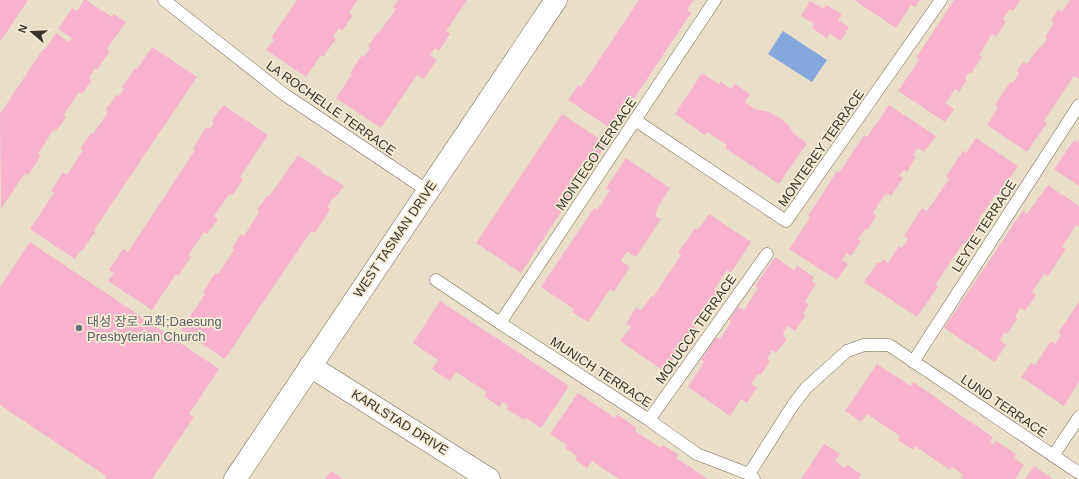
<svg xmlns="http://www.w3.org/2000/svg" width="1079" height="479" font-family="Helvetica,'Noto Sans KR',sans-serif">
	<style>
		.water { fill: #84a7dc }
		.building { fill: #f7b3ce }
		.lines { fill: none; stroke-linecap: round; stroke-linejoin: round }
		.lane-casing { stroke: #746b57; stroke-width: 13 }
		.street-casing { stroke: #746b57; stroke-width: 23 }
		.secondary-casing { stroke: #746b57; stroke-width: 23 }
		.lane { stroke: #fff; stroke-width: 12 }
		.street { stroke: #fff; stroke-width: 22 }
		.secondary { stroke: #fff; stroke-width: 22 }
		.worship-dot { fill: #6b7280; stroke: #f6ecd6; stroke-width: 1.5 }
		.labels { text-anchor: middle; dominant-baseline: central; stroke-width: 3.5; stroke-linejoin: round; paint-order: stroke }
		.street-label { font-size: 13px; fill: #39352d; stroke: #f6ecd6 }
		.worship-label { font-size: 13px; fill: #5b616d; stroke: #f6ecd6; text-anchor: start }
	</style>
	<rect width="100%" height="100%" fill="#e9dec9"/>
	<!-- water -->
	<path class="water" d="M783,31L827,60L812,82L768,54Z"/>
	<!-- building -->
	<path class="building" d="M0,0H28L0,42Z
		M84,0H86L112,17L114,14L126,22L107,49L110,51L97,70L95,68L89,78L92,80L82,94L79,92L63,116L66,117L56,131L54,129L38,154L41,156L28,175L25,173L1,209L0,114L43,49H45L56,33L69,42L72,38L58,29L72,8L77,11Z
		M297,0H358L349,13L353,15L342,31L339,28L333,37L336,39L323,57L321,55L306,77L266,50L274,40L271,38Z
		M398,0H467L446,31L450,34L439,51L435,48L430,55L437,60L424,79L417,75L381,128L336,98L352,74L350,73L362,55L364,57L370,48L368,46L378,32L379,33L396,9L393,8Z
		M639,0H694L687,10L691,13L630,105L626,102L615,118L619,121L613,130L568,100L578,85L581,87Z
		M854,0H920L915,7L911,5L896,28Z
		M954,0H1020L1013,11L1010,9L1003,19L1006,22L996,37L992,34L979,55L982,57L971,74L969,72L965,78L967,80L959,92L955,89L946,103L954,109L945,122L898,91L919,60L916,58Z
		M1070,0H1079V79L1074,76L1044,121L1047,123L1027,152L987,125L998,107L995,105L1010,82L1013,83L1019,73L1017,71L1023,62L1027,64L1040,46L1042,47L1047,38L1045,37L1054,23L1051,20L1058,10L1062,12Z
		M810,1L824,9L826,5L842,14L838,20L849,27L841,41L830,34L827,38L812,28L814,24L801,16Z
		M152,47L197,77L94,230L96,231L82,251L81,250L75,259L30,229L54,193L51,191L63,172L67,175L83,150L80,149L91,133L93,134L108,112L106,110L116,95L119,96L124,88L122,87L135,68L137,69Z
		M702,73L719,84L721,82L731,89L735,84L750,94L745,102L755,109L769,112L780,118L789,126L794,134L807,143L779,184L725,148L727,145L707,132L705,135L675,114Z
		M223,105L268,135L240,177L243,179L233,195L230,193L214,216L218,219L207,234L204,232L188,256L191,257L178,276L176,274L152,310L108,281L114,273L109,270L123,249L128,252L195,150L193,149L206,127L210,129L214,122L212,121Z
		M889,105L936,136L924,152L918,148L913,155L916,157L907,172L904,170L899,176L903,178L891,196L886,193L873,213L876,216L867,230L865,229L858,239L861,241L851,256L847,253L842,260L848,264L837,280L789,249L810,218L808,216L837,171L839,173L864,135L867,137Z
		M562,114L607,144L586,174L582,170L568,191L573,194L521,273L476,243Z
		M976,138L1018,166L998,195L996,194L978,220L982,223L967,246L963,243L935,285L938,287L917,317L864,282L878,262L880,263L883,259L888,263L899,246L902,248L908,239L904,236L922,208L927,211L949,179L946,176L963,151L966,153Z
		M1079,139V186L1054,169L1074,140L1077,142Z
		M298,155L322,171L321,172L328,177L329,176L344,186L334,199L333,198L327,207L330,210L315,233L311,231L225,359L181,330L205,294L203,292L215,273L218,274L234,250L232,249L241,234L244,236L259,212L257,210L267,196L269,197Z
		M626,158L670,188L659,205L655,216L661,219L636,257L627,251L621,261L630,267L614,292L610,289L588,322L572,312L574,309L541,287L594,208L597,210L610,191L606,188Z
		M1048,185L1079,206V227L1076,225L1062,247L1066,249L1048,276L1044,274L1032,292L1036,295L1025,311L1020,308L1015,317L1017,319L1007,334L1005,332L1000,340L1006,345L995,362L944,328L1023,210L1027,214Z
		M709,214L751,242L731,273L727,270L715,289L718,292L699,319L696,317L692,323L696,326L665,372L620,341L631,327L626,324L636,307L641,311L651,296L653,297L681,255L678,253L695,228L698,230Z
		M30,242L219,369L189,414L194,417L152,479H105L106,476L0,405V287Z
		M775,257L794,270L797,266L814,277L812,281L816,284L805,302L809,304L803,314L806,315L795,331L788,326L783,333L786,340L776,353L772,350L767,359L770,361L761,375L758,374L751,384L757,388L747,403L741,399L730,416L688,387L704,362L701,360L716,337L720,339L731,322L729,320L738,307L744,310L758,288L755,286Z
		M440,301L569,386L541,428L526,418L524,420L507,409L508,406L502,402L500,407L484,396L487,392L456,372L450,381L432,369L438,360L413,343Z
		M1079,302V382L1064,406L1021,377L1031,363L1035,365L1051,341L1055,344L1061,335L1058,333Z
		M877,364L911,386L913,382L941,401V402L993,437L990,442L994,445L996,441L1016,454L1014,458L1024,465L1015,479H964L961,477L963,474L952,467L950,470L915,446L913,450L898,440L900,436L867,414L861,422L845,411Z
		M578,393L615,418L617,414L637,428L635,431L661,448L663,445L679,455L676,458L708,479H619L592,461L587,468L575,460L577,456L565,448L567,445L550,434Z
		M824,444L840,454L835,461L845,468L847,465L861,474L859,478L861,479H801Z
		M1034,466L1053,479H1025Z
		M331,471L343,479H325Z"/>
	<g class="lines">
		<!-- lane casing -->
		<g class="lane-casing">
			<path id="lane" d="M164,0L285,95L428,191
				M635,120L786,221L941,0
				M436,280L500,323L649,420L697,454L749,474L754,479
				M500,323L715,0
				M913,362L1079,105
				M649,420L767,254
				M1053,456L1079,417
				M749,474L793,405L806,388L847,351L864,345H889L1079,473"/>
		</g>
		<!-- street casing -->
		<g class="street-casing">
			<path id="street" d="M310,366L489,479"/>
		</g>
		<!-- secondary casing -->
		<g class="secondary-casing">
			<path id="secondary" d="M235,479L556,0"/>
		</g>
		<!-- lane -->
		<use href="#lane" class="lane"/>
		<!-- street -->
		<use href="#street" class="street"/>
		<!-- secondary -->
		<use href="#secondary" class="secondary"/>
	</g>
	<!-- markers -->
	<circle class="worship-dot" cx="79" cy="328" r="4"/>
	<g class="labels">
		<!-- street labels -->
		<g class="street-label">
			<text transform="translate(331 108) rotate(35)">LA ROCHELLE TERRACE</text>
			<text transform="translate(821 148) rotate(-55)">MONTEREY TERRACE</text>
			<text transform="translate(596 154) rotate(-56)">MONTEGO TERRACE</text>
			<text transform="translate(984 226) rotate(-57)">LEYTE TERRACE</text>
			<text transform="translate(395 239) rotate(-56)">WEST TASMAN DRIVE</text>
			<text transform="translate(696 329) rotate(-55)">MOLUCCA TERRACE</text>
			<text transform="translate(601 372) rotate(33)">MUNICH TERRACE</text>
			<text transform="translate(1004 406) rotate(34)">LUND TERRACE</text>
			<text transform="translate(400 422) rotate(32)">KARLSTAD DRIVE</text>
		</g>
		<!-- worship labels -->
		<g class="worship-label">
			<text x="87" y="321">대성 장로 교회;Daesung<tspan x="87" dy="15">Presbyterian Church</tspan></text>
		</g>
	</g>
	<!-- north arrow -->
	<g transform="translate(32 32) rotate(289)" stroke="#f6ecd6" stroke-width="3" paint-order="stroke">
	<path d="M0-3L7 15L0 10L-7 15Z" fill="#39352d"/>
	<text y="-6" font-size="11" font-weight="bold" text-anchor="middle" fill="#39352d">N</text>
	</g>
</svg>
